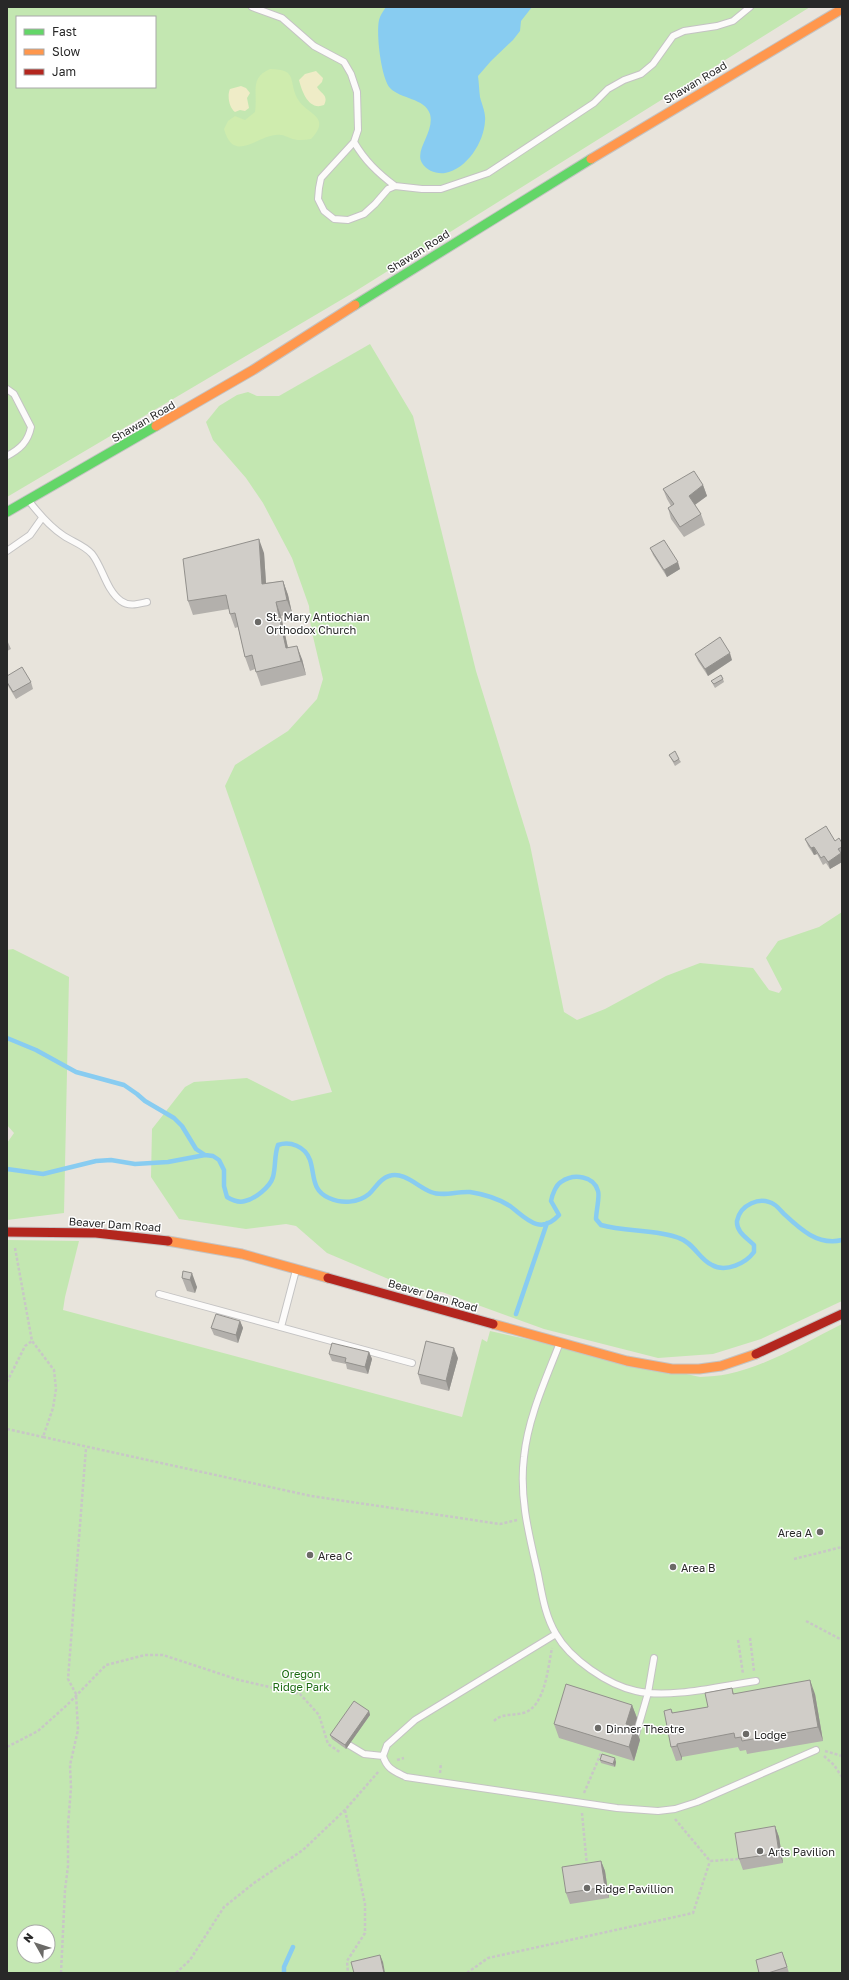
<svg xmlns="http://www.w3.org/2000/svg" width="849" height="1980" font-family="'Golos Text',sans-serif">
	<style>
		.green { fill: #c3e7b1; fill-rule: evenodd }
		.sand { fill: #efecc7 }
		.pitch { fill: #cfecae }
		.water { fill: #88ccf1 }
		.lines { fill: none; stroke-linecap: round; stroke-linejoin: round }
		.stream { stroke: #88ccf1; stroke-width: 4.5 }
		.lane-casing { stroke: #c4c3c3; stroke-width: 8 }
		.fast-casing { stroke: #c4c3c3; stroke-width: 11 }
		.slow-casing { stroke: #c4c3c3; stroke-width: 11 }
		.jam-casing { stroke: #c4c3c3; stroke-width: 11 }
		.path { stroke: #c8c7c6; stroke-width: 2.5; stroke-dasharray: 3 2; stroke-linecap: butt }
		.lane { stroke: #fcfbfa; stroke-width: 6 }
		.fast { stroke: #63d668; stroke-width: 9 }
		.slow { stroke: #ff974d; stroke-width: 9 }
		.jam { stroke: #b3261e; stroke-width: 9 }
		.wall { fill: #b3b0ac }
		.shaded-wall { fill: #92908c }
		.building { fill: #d0cdc8; stroke: #92908c }
		.poi-dot { fill: #6b6a67; stroke: #fff; stroke-width: 1.5 }
		.labels { text-anchor: middle; dominant-baseline: central; stroke-width: 3; stroke-linejoin: round; paint-order: stroke }
		.street-label { font-size: 11px; fill: #282828; stroke: #fff }
		.poi-label { font-size: 11px; fill: #282828; stroke: #fff; text-anchor: start }
		.park-label { font-size: 11px; fill: #1c6b12; stroke: #fff }
	</style>
	<rect width="100%" height="100%" fill="#e8e4dc"/>
	<!-- green -->
	<path class="green" d="M7,7H810L351,294L7,497ZM17,17H155V87H17Z
		M370,344L413,416L476,671L530,845L564,1012L577,1020L605,1009L666,976L700,963L753,968L769,990L779,993L782,989L766,958L778,941L819,927L842,912V1301L761,1339L713,1354L658,1358L544,1329L442,1292L412,1289L327,1253L296,1226L286,1224L246,1229L179,1219L151,1177L152,1129L185,1087L194,1082L247,1078L292,1101L332,1092L225,786L235,765L288,731L317,699L323,679L311,628L309,606L292,558L263,503L246,478L213,440L206,422L219,406L237,395L248,392L257,396H279Z
		M13,949L69,977L64,1213L7,1220V1143L14,1133L7,1125V950Z
		M7,1240L79,1241L65,1297L63,1310L462,1417L482,1339L487,1342L490,1331L700,1377C710,1376 719,1376 728,1374C769,1365 806,1342 842,1324V1973H7ZM24,1932H48V1956H24Z"/>
	<!-- sand -->
	<path class="sand" d="M316,71L323,78L322,82L317,87C321,94 329,95 324,105C309,111 302,92 299,80L305,74Z
		M241,86L246,88L250,93L247,98L249,108L245,111L240,110L235,112C229,108 227,95 230,89Z"/>
	<!-- pitch -->
	<path class="pitch" d="M270,69C300,69 287,83 299,101C310,116 331,117 311,139C304,140 297,141 290,138C287,137 284,135 281,135C260,132 234,166 224,129L228,121L235,116L245,120L255,112C258,92 249,78 270,69Z"/>
	<!-- water -->
	<path class="water" d="M386,7H532L521,21L520,31L513,40L491,61L478,76C479,83 479,90 480,97C482,105 486,113 485,121C484,142 467,169 445,173C436,174 427,171 422,163C414,150 435,132 430,114C425,98 400,99 390,88C381,78 376,34 379,20C380,16 383,11 386,7Z"/>
	<g class="lines">
		<!-- stream -->
		<path class="stream" d="M7,1038L36,1050L76,1072L124,1085L137,1094L145,1101L174,1118L182,1126L196,1149L205,1155
			M7,1169L43,1174L96,1161L111,1160L135,1164L168,1162L205,1155L213,1156L219,1160L224,1170V1186L227,1197C232,1200 239,1203 245,1201C255,1199 270,1187 273,1177C276,1166 274,1156 278,1145C290,1141 305,1146 310,1160C315,1175 311,1190 329,1198C342,1204 358,1203 369,1194C376,1188 379,1179 389,1176C404,1171 418,1187 431,1192C443,1197 457,1191 470,1192C483,1194 499,1199 510,1206C526,1218 540,1236 559,1215L551,1201C552,1195 556,1185 561,1182C574,1173 594,1176 598,1191C600,1196 596,1212 596,1219L601,1225C625,1232 657,1229 679,1238C694,1243 699,1259 712,1265C726,1273 746,1263 754,1252V1245C747,1238 736,1232 737,1221C740,1205 760,1195 775,1205C778,1207 781,1211 784,1214C800,1229 818,1246 842,1240
			M516,1314L547,1223
			M284,1973V1967L293,1947"/>
		<!-- lane casing -->
		<g class="lane-casing">
			<path id="lane" d="M252,7L282,18L314,46L344,62L351,74L357,92L358,130L354,142L321,178L319,188L318,199L324,211L334,219L348,220L364,214L375,204L388,189L395,186L422,189H441L488,173L594,103L608,89L624,80L641,74L653,64L673,36L684,31L717,26L733,21L750,7
				M354,142C365,161 378,173 395,186
				M7,389L14,394L31,427C28,442 20,449 7,456
				M29,501C39,514 50,527 64,536C73,542 84,545 92,554C103,568 106,590 121,601C129,607 138,604 147,602
				M7,551L30,535L42,518
				M159,1294L412,1363
				M281,1327L296,1270
				M559,1345C545,1381 528,1418 524,1457C519,1497 529,1535 538,1574C542,1594 545,1616 556,1634C570,1659 608,1685 636,1691C670,1699 720,1686 756,1681
				M556,1634L415,1720L387,1745L383,1756C387,1769 394,1771 406,1777L617,1808L658,1811L675,1809L697,1802L816,1750
				M635,1738L648,1693L654,1658
				M349,1745L364,1754L383,1756"/>
		</g>
		<!-- fast casing -->
		<g class="fast-casing">
			<path id="fast" d="M355,305L591,159
				M7,512L156,426"/>
		</g>
		<!-- slow casing -->
		<g class="slow-casing">
			<path id="slow" d="M591,159L842,9
				M156,426L253,370L355,305
				M168,1241L242,1254L328,1278
				M493,1324L627,1361L672,1369H699L721,1366L756,1354"/>
		</g>
		<!-- jam casing -->
		<g class="jam-casing">
			<path id="jam" d="M7,1232L96,1233L168,1241
				M328,1278L493,1324
				M756,1354L842,1314"/>
		</g>
		<!-- path -->
		<path class="path" d="M15,1248L32,1341L54,1370L56,1389L53,1408L43,1437L311,1496L500,1524L517,1520
			M7,1382L25,1346L32,1341
			M7,1429L43,1437
			M794,1559L842,1547
			M806,1621L842,1640
			M750,1638L754,1671
			M738,1640L743,1674
			M494,1721C502,1713 512,1716 523,1713C545,1708 548,1667 552,1648
			M7,1747L38,1731L67,1705L106,1665L145,1655H163L239,1680L300,1694L319,1715L328,1744L341,1753
			M825,1751L842,1756
			M824,1756L834,1765L842,1777
			M397,1760L404,1758
			M440,1773L441,1763
			M584,1793L602,1751
			M345,1810L365,1904V1933L347,1961L348,1973
			M582,1813L587,1866
			M675,1819L710,1861L740,1859
			M61,1973L65,1890L68,1866V1825L71,1788L70,1765L78,1730L76,1694L68,1679L86,1448
			M176,1973L190,1960L224,1907L254,1883L303,1850L345,1810L379,1771
			M467,1973L488,1958L693,1913L710,1861"/>
		<!-- lane -->
		<use href="#lane" class="lane"/>
		<!-- fast -->
		<use href="#fast" class="fast"/>
		<!-- slow -->
		<use href="#slow" class="slow"/>
		<!-- jam -->
		<use href="#jam" class="jam"/>
	</g>
	<!-- wall -->
	<path class="wall" d="M703,485L707,496L695,505L701,514L705,525L684,537L671,519L668,508L671,506L667,499L663,489Z
		M650,548L680,569L667,577L653,555Z
		M264,553L266,583L283,581L288,595L292,613L281,616L288,648L302,659L306,675L261,686L255,669L250,671L245,657L238,627L235,628L230,614L229,609L193,615L188,601Z
		M7,640L11,649L7,651Z
		M695,654L732,660L708,676L698,661Z
		M7,676L31,682L33,689L16,699L7,684Z
		M723,679L724,682L715,688L711,681Z
		M669,755L679,759L681,762L675,766Z
		M805,839L835,841L842,843V862L830,869L826,863L823,865L817,854L814,855L808,846Z
		M183,1271L197,1287L195,1293L187,1291L182,1278Z
		M240,1321L243,1328L238,1343L214,1335L211,1328Z
		M369,1352L372,1359L368,1374L347,1369L346,1364L332,1361L329,1354Z
		M458,1358L449,1391L421,1384L418,1374Z
		M732,1688L734,1694H815L823,1741L747,1754L746,1750L740,1751L738,1747L682,1757V1760L676,1761L671,1747V1709L673,1713L708,1707Z
		M632,1705L637,1718L635,1726L640,1740L634,1761L559,1738L554,1724Z
		M369,1711L370,1715L346,1749L332,1739L330,1735Z
		M600,1760L616,1762L615,1767L601,1763Z
		M775,1826L779,1837L783,1863L743,1870L739,1859Z
		M601,1861L605,1871L609,1898L570,1904L566,1893Z
		M785,1959L789,1973H759Z"/>
	<!-- shaded-wall -->
	<path class="shaded-wall" d="M703,485L707,496L693,506L689,496Z
		M259,539L264,553L267,598L262,584Z
		M678,562L680,569L667,577L664,570Z
		M283,581L288,595L292,613L287,600Z
		M276,602L281,616L291,662L286,648Z
		M297,646L302,659L306,675L301,661Z
		M730,653L732,660L708,676L705,669Z
		M814,847L817,854L814,855L811,848Z
		M841,853L842,862L830,869L828,862Z
		M192,1273L197,1287L195,1293L190,1280Z
		M240,1321L243,1328L238,1343L236,1335Z
		M454,1348L458,1358L449,1391L446,1381Z
		M369,1352L372,1359L368,1374L365,1367Z
		M810,1680L815,1694L823,1741L818,1727Z
		M632,1705L637,1718L631,1737L626,1724Z
		M369,1711L370,1715L346,1749L345,1745Z
		M635,1727L640,1740L634,1761L629,1747Z
		M677,1744L682,1757V1760L677,1746Z
		M615,1758L616,1762L615,1767L613,1764Z
		M775,1826L779,1837L783,1863L779,1853Z
		M601,1861L605,1871L609,1898L605,1887Z
		M380,1955L383,1962L385,1973H384Z"/>
	<!-- building -->
	<path class="building" d="M694,471L703,485L689,496L701,514L680,527L668,508L674,504L663,489Z
		M259,539L262,584L283,581L287,600L276,602L286,648L297,646L301,661L256,672L252,655L245,657L235,613L230,614L226,595L188,601L183,559Z
		M664,540L678,562L664,570L650,548Z
		M720,637L730,653L705,669L695,654Z
		M22,667L31,682L13,692L7,682V676Z
		M721,675L723,679L714,684L711,681Z
		M675,751L679,759L674,762L669,755Z
		M826,826L835,841L839,838L842,843V847L838,849L841,853L828,862L824,856L821,858L814,847L811,848L805,839Z
		M183,1271L192,1273L190,1280L182,1278Z
		M216,1314L240,1321L236,1335L211,1328Z
		M426,1341L454,1348L446,1381L418,1374Z
		M332,1343L369,1352L365,1367L345,1362L346,1358L329,1354Z
		M810,1680L818,1727L742,1741L741,1737L735,1738L734,1733L677,1744V1746L671,1747L664,1711L671,1709L672,1713L708,1707L705,1693L732,1688L733,1694Z
		M566,1684L632,1705L626,1724L635,1727L629,1747L554,1724Z
		M354,1701L369,1711L345,1745L330,1735Z
		M602,1754L615,1758L613,1764L600,1760Z
		M775,1826L779,1853L739,1859L735,1833Z
		M601,1861L605,1887L566,1893L562,1867Z
		M782,1952L787,1967L768,1973H759L756,1960Z
		M380,1955L384,1973H354L351,1962Z"/>
	<!-- markers -->
	<g class="poi-dot">
		<circle cx="258" cy="622" r="4"/>
		<circle cx="820" cy="1532" r="4"/>
		<circle cx="310" cy="1555" r="4"/>
		<circle cx="673" cy="1567" r="4"/>
		<circle cx="598" cy="1728" r="4"/>
		<circle cx="746" cy="1734" r="4"/>
		<circle cx="760" cy="1851" r="4"/>
		<circle cx="587" cy="1888" r="4"/>
	</g>
	<g class="labels">
		<!-- street labels -->
		<g class="street-label">
			<text transform="translate(695 82) rotate(-31)">Shawan Road</text>
			<text transform="translate(418 251) rotate(-32)">Shawan Road</text>
			<text transform="translate(143 421) rotate(-30)">Shawan Road</text>
			<text transform="translate(115 1224) rotate(4)">Beaver Dam Road</text>
			<text transform="translate(433 1295) rotate(16)">Beaver Dam Road</text>
		</g>
		<!-- poi labels -->
		<g class="poi-label">
			<text x="266" y="616">St. Mary Antiochian<tspan x="266" dy="13">Orthodox Church</tspan></text>
			<text x="812" y="1532" text-anchor="end">Area A</text>
			<text x="318" y="1555">Area C</text>
			<text x="681" y="1567">Area B</text>
			<text x="606" y="1728">Dinner Theatre</text>
			<text x="754" y="1734">Lodge</text>
			<text x="768" y="1851">Arts Pavilion</text>
			<text x="595" y="1888">Ridge Pavillion</text>
		</g>
		<!-- park labels -->
		<g class="park-label">
			<text x="301" y="1673">Oregon<tspan x="301" dy="13">Ridge Park</tspan></text>
		</g>
	</g>
	<!-- border -->
	<rect width="849" height="1980" fill="none" stroke="#282828" stroke-width="16"/>
	<!-- legend -->
	<rect x="16" y="16" width="140" height="72" fill="#ffffff" stroke="#a9a9a9"/>
	<rect x="24" y="29" width="20" height="6" fill="#63d668" stroke="#a9a9a9"/>
	<text x="52" y="36" font-size="12" fill="#282828">Fast</text>
	<rect x="24" y="49" width="20" height="6" fill="#ff974d" stroke="#a9a9a9"/>
	<text x="52" y="56" font-size="12" fill="#282828">Slow</text>
	<rect x="24" y="69" width="20" height="6" fill="#b3261e" stroke="#a9a9a9"/>
	<text x="52" y="76" font-size="12" fill="#282828">Jam</text>
	<!-- north arrow -->
	<g transform="translate(36 1944) rotate(309)"><circle r="19" fill="#ffffff" stroke="#a9a9a9"/>
	<path d="M0-3L7 15L0 10L-7 15Z" fill="#6b6a67"/>
	<text y="-6" font-size="11" font-weight="bold" text-anchor="middle" fill="#282828">N</text>
	</g>
</svg>
